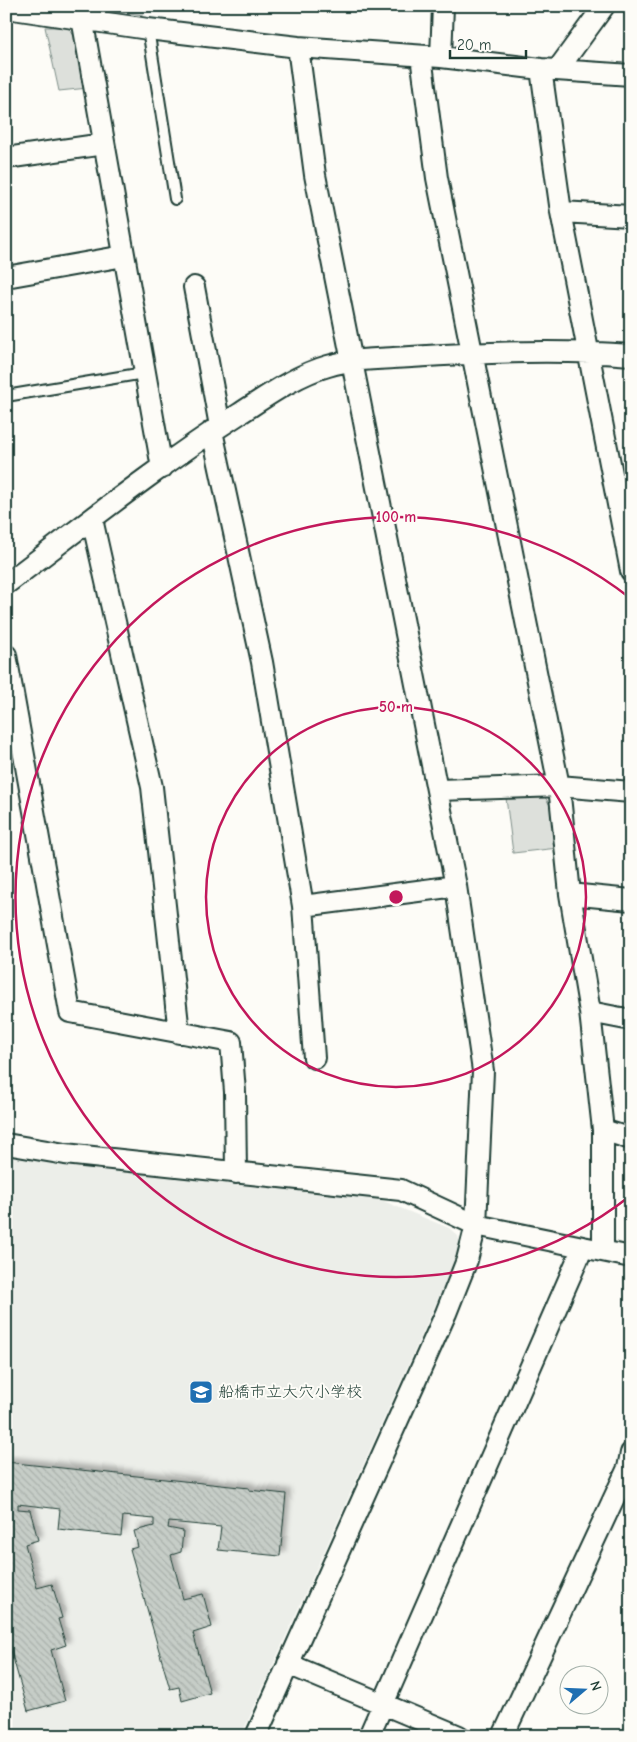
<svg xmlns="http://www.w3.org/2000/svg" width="637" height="1742" font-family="'Comic Neue','Klee One',sans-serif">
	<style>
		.built { fill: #eceee9 }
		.park { fill: #dde0db; stroke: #7e8e88 }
		.building { fill: url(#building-back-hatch); stroke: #1f3d34; filter: url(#shadow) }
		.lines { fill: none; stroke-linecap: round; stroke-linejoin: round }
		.service-casing { stroke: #1f3d34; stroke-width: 14 }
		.minor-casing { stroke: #1f3d34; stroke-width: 24 }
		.service { stroke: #fdfcf7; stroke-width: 10 }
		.minor { stroke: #fdfcf7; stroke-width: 20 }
		.ring { fill: none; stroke: #c2185b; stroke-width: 2.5 }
		.labels { text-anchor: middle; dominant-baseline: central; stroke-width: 4; stroke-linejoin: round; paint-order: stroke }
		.poi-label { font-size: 16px; fill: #1f3d34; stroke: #fdfcf7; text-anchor: start }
		.centre { fill: #c2185b; stroke: #fdfcf7; stroke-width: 2.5 }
		.ring-label { font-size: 15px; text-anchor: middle; font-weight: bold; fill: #c2185b; stroke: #fdfcf7; stroke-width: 4; stroke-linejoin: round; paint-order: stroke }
	</style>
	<defs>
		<pattern id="building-back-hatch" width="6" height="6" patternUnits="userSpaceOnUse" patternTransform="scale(1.25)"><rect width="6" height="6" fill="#c6cdc7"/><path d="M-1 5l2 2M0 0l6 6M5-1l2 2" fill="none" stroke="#aab1ac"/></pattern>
		<filter id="shadow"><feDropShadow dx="4.5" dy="-4.5" stdDeviation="2.5" flood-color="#0004"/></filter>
	</defs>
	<rect width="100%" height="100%" fill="#fdfcf7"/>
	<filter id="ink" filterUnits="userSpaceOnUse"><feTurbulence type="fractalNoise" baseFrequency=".02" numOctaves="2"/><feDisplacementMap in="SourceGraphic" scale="10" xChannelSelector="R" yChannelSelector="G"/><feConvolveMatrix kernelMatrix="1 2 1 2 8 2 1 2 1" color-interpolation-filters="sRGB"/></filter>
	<g filter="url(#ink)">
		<!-- built -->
		<path class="built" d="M6,1154L62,1166L371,1196L449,1228L458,1236L460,1242L459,1252L241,1736H93L84,1731L80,1736H6Z"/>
		<!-- park -->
		<path class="park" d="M84,6H145L143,15Z
			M45,27H68L77,40L88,88L59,91Z
			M545,797L554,812L558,848L513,853L506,798Z"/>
		<!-- building -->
		<path class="building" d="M6,1462L249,1488V1490L286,1494L280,1556L218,1550L221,1527L169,1522L168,1528L183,1531L181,1552L171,1555L183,1599L203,1594L212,1627L193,1633L210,1693L182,1701L179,1687L170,1689L130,1549L138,1547L134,1531L154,1526V1519L123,1516L121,1536L58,1529L60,1509L18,1504V1509L30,1510L38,1540L25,1544L37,1588L52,1584L62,1618L58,1619L66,1645L51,1650L65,1701L28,1711L6,1633Z"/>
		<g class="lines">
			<!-- service casing -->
			<g class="service-casing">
				<path id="service" d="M148,29L175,199
					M6,396L144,373"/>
			</g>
			<!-- minor casing -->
			<g class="minor-casing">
				<path id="minor" d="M6,8L148,29L298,47L441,57L541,69L631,75
					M82,18L162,468
					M421,56L437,178L559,786L570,894L590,1012L603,1130V1250
					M441,57L443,6
					M541,69L561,212L631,571
					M558,69L604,6
					M6,158L104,144
					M561,212L631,216
					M6,277L124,256
					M194,287L220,426
					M212,431L262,662L303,906L314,1058
					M92,519L152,787L179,1033
					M6,584C83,526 158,466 239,414C267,396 296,375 328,366C355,358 384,359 411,357C484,352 558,349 631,355
					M6,655L70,1012L231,1042L235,1092L236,1173
					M438,790L559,786L631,792
					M570,894L631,900
					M303,906L456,886
					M590,1012L631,1020
					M603,1130L631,1139
					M6,1144L65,1154L401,1190L476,1225L631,1257
					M288,1664L459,1736
					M256,1736L446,1313L467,1260L476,1225L483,1071L456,886L315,175L298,47
					M369,1736L583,1247
					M503,1736L628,1468L631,1453"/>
			</g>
			<!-- service -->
			<use href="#service" class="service"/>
			<!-- minor -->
			<use href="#minor" class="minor"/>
		</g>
	</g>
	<!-- distance rings -->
	<g class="ring">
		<circle cx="396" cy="897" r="190"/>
		<path d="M630 1196A380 380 0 1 1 630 598"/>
	</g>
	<!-- icons -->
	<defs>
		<g id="school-square" transform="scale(1.25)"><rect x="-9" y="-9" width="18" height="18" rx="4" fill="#1f6fb2" stroke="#fdfcf7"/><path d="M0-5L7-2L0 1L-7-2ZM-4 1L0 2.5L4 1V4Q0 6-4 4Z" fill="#fff"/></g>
	</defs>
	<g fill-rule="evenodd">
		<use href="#school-square" x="201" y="1392"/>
	</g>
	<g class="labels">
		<!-- poi labels -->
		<g class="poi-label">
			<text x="218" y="1392">船橋市立大穴小学校</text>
		</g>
	</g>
	<circle cx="396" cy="897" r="8" class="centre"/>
	<g class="ring-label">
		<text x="396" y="522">100 m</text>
		<text x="396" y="712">50 m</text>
	</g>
	<!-- margin -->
	<rect width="637" height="1742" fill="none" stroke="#fdfcf7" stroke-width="25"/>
	<rect x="12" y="12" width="612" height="1717" fill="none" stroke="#1f3d34" stroke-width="2" filter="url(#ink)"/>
	<!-- north arrow -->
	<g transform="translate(584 1690) rotate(71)"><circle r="24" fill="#fdfcf7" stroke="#a4b0a9"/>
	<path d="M0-4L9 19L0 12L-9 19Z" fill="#1f6fb2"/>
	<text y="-8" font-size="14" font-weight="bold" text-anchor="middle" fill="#1f3d34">N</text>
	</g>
	<!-- scale -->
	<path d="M450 50v8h76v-8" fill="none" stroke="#1f3d34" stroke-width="2.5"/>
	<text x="457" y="50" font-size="15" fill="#1f3d34" stroke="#fdfcf7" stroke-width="4" paint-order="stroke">20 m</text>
</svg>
